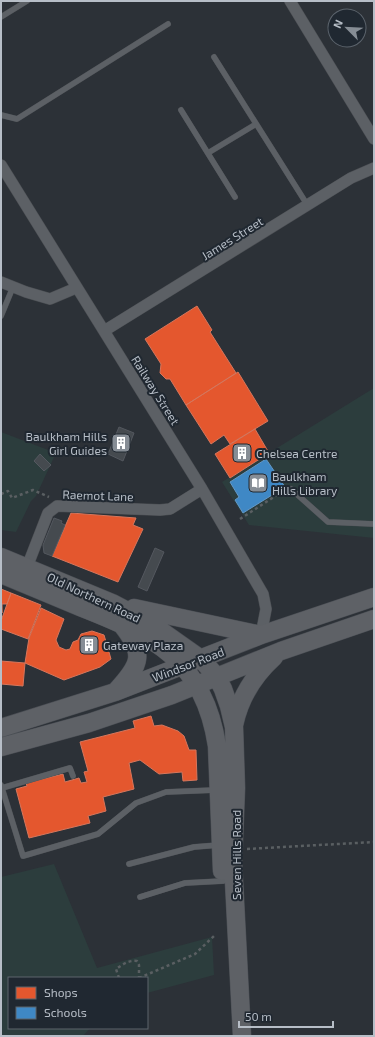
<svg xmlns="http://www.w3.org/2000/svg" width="375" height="1037" font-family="'Exo 2',sans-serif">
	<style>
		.green { fill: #2c3d3d }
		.shops { fill: #e4572e; stroke: #d6765c }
		.schools { fill: #3f88c5; stroke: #6398c6 }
		.building { fill: #454a4f; stroke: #54585f }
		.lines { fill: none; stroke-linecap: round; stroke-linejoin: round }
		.service-casing { stroke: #4a4d52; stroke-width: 6 }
		.minor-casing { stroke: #4a4d52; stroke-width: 12 }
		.primary-casing { stroke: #4a4e54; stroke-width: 19 }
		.path { stroke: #5a5f62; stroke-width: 2.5; stroke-dasharray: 3 3; stroke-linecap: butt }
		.service { stroke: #5c6065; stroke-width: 5.5 }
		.minor { stroke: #5c6065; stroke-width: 11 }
		.primary { stroke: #5e6166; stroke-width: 18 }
		.labels { text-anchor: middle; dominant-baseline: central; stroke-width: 4; stroke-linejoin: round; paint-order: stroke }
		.street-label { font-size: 12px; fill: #b7bec7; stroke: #202831 }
		.poi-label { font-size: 12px; fill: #b7bec7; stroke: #202831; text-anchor: start }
	</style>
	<rect width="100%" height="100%" fill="#2c3137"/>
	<!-- green -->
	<path class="green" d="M374,388V538L249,525L222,482Z
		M1,432L56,453L36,496L31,501L16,532L1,530Z
		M54,864L97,968L212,937L214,975L147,993V978H9V1028H90L83,1036H1V877Z"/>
	<!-- shops -->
	<path class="shops" d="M197,306L212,330L210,332L236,373L186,405L170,379H166L160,373L161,364L145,339Z
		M238,372L268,421L230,444L224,435L211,444L186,405Z
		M255,429L269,453L230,478L215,454Z
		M71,513L136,518L133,525L143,529L118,582L52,556Z
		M1,589L11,593L7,604H2V613Z
		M11,593L41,605L28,639L1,629V621Z
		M41,608L64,619L56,640L59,647L66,650L70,649L73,642L78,640L81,634L92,631L104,635L111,659L100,667L64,680L25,663L29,638Z
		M1,661L25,663L23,686L1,684Z
		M151,716L154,726L162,725L178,731L184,736L189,750H196L197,780L183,781L182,772L159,774L140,760L129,763L134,789L103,797L106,811L88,816L90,823L29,838L16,789L27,786L26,783L63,774L65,782L79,778L81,783L87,782L84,772L88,771L80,742L135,728L133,721Z"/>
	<!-- schools -->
	<path class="schools" d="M266,459L285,487L243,513L235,500L239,497L230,482Z"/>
	<!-- building -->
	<path class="building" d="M119,427L134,433L123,461L108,454Z
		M40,454L51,465L44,471L34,461Z
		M54,518L62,521L61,523L65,525L52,556L44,553L43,545Z
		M155,548L164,552L147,591L138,587Z"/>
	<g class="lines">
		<!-- service casing -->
		<g class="service-casing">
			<path id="service" d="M1,17L27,1
				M214,57L308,206
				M181,110L235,197
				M1,115L17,119L168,24
				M208,153L256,124
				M1,316L13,287
				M291,489L328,522L374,524
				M1,785L23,856L98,834L136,803L166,792L216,790
				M2,788L70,768L73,776
				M129,864L194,847L219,845
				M140,897L185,883L223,881"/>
		</g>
		<!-- minor casing -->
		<g class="minor-casing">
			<path id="minor" d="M290,1L374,139
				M1,165L202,489L263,594L266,609L261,635
				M1,282L26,292L50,299L76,288
				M104,331L351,178L374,168
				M27,567L48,513L57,506L160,510L170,509L202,489"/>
		</g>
		<!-- primary casing -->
		<g class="primary-casing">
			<path id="primary" d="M1,557L112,603L150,623L201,659L217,677L223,689L229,706L234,727L236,788L233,862L242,1036
				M1,574C27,585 54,596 80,607C154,636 204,660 217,746L222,871
				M134,608L261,635
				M117,690C141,664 145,654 122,625
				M234,725C240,697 253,676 274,657
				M1,728L115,692L261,635L374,597
				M1,747L89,723L172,695L281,651L374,619"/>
		</g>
		<!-- path -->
		<path class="path" d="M1,494L8,491L12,498L33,490L49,497
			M240,519L283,491
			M247,849L374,842
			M119,978L116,969C122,965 128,960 137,961L139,965V978
			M139,978L195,954L215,935"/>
		<!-- service -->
		<use href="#service" class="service"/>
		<!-- minor -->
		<use href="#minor" class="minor"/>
		<!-- primary -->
		<use href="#primary" class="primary"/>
	</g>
	<!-- icons -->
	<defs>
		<g id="building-square" transform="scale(1)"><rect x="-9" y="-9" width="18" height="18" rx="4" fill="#868d95" stroke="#202831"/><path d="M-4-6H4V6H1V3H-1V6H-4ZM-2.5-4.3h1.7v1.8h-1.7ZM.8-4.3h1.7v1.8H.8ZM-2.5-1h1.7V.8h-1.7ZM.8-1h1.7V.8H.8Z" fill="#fff"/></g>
		<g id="library-square" transform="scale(1)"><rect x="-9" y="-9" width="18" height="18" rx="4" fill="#868d95" stroke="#202831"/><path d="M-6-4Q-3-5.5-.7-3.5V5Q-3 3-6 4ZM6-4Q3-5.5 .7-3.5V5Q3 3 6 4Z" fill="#fff"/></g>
	</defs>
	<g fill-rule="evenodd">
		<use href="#building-square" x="121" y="443"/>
		<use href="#building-square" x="242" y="453"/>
		<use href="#library-square" x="258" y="483"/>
		<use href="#building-square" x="89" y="645"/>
	</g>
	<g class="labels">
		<!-- street labels -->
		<g class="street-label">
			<text transform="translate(232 238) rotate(-32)">James Street</text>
			<text transform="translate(156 390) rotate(58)">Railway Street</text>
			<text transform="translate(98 495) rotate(2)">Raemot Lane</text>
			<text transform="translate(94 597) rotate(25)">Old Northern Road</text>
			<text transform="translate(188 664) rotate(-21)">Windsor Road</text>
			<text transform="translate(236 855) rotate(-90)">Seven Hills Road</text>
		</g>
		<!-- poi labels -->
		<g class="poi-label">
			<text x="107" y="436" text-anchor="end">Baulkham Hills<tspan x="107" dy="14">Girl Guides</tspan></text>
			<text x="256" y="453">Chelsea Centre</text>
			<text x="272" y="476">Baulkham<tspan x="272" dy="14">Hills Library</tspan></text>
			<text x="103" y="645">Gateway Plaza</text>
		</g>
	</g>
	<!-- border -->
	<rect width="375" height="1037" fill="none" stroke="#b7bec7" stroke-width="4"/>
	<!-- legend -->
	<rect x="8" y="977" width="140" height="52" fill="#202831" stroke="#5c646d"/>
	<rect x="16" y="987" width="20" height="12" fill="#e4572e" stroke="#5c646d"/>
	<text x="44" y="997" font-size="12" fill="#b7bec7">Shops</text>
	<rect x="16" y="1007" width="20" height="12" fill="#3f88c5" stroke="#5c646d"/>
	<text x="44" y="1017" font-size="12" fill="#b7bec7">Schools</text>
	<!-- north arrow -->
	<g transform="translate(347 28) rotate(294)"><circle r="19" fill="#202831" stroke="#5c646d"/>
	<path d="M0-3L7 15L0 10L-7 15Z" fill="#868d95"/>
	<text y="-6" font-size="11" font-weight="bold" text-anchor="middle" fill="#b7bec7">N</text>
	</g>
	<!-- scale -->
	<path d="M239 1021v6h94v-6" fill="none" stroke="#b7bec7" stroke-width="2"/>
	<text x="245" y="1021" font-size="12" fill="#b7bec7" stroke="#202831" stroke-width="3" paint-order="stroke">50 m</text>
</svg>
